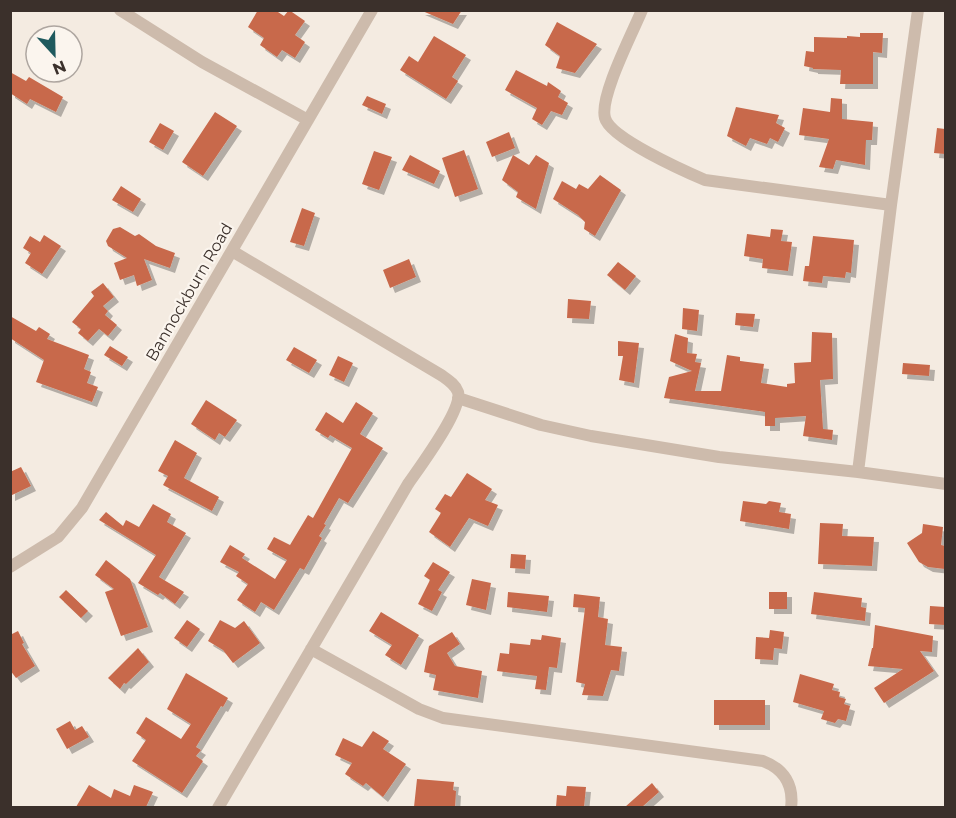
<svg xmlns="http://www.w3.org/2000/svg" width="956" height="818" font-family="Montserrat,sans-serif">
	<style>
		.building { fill: #c8694b; filter: url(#shadow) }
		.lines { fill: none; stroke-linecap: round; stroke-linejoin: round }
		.street { stroke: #cdbbac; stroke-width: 12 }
		.labels { text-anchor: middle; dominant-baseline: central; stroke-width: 4.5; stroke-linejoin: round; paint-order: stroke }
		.street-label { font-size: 16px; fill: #3b302b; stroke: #fbf5ee }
	</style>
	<defs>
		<filter id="shadow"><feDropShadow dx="5" dy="5" stdDeviation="0" flood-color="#0004"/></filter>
	</defs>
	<rect width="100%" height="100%" fill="#f4ebe1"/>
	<!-- building -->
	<path class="building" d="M258,10H275L284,16L289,10L305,21L295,35L305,42L295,58L282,50L277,57L260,45L264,38L248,27Z
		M420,10H462L453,24Z
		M557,22L597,44L575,73L556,68L560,56L545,45Z
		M860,33H883L882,53L873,52V84H840L841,70L813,69V68L804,66L806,51L814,52V37L847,38V36L860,37Z
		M434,36L466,55L452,77L458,81L446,99L400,70L409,56L418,62Z
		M516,70L547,86L548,82L561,91L558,97L568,103L562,115L551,111L542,125L532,119L537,108L505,90Z
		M10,72L26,81L29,77L63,97L56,112L30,99L27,104L10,93Z
		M367,96L386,104L382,114L362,105Z
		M831,98L842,99V119L873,122L872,140H866L865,165L836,160L833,169L819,167L829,139L799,135L803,108L830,112Z
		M736,107L779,115L776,123L785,128L778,142L770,138L767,144L750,138L746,146L727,136Z
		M215,112L237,126L203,176L182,162Z
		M160,123L174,131L163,150L149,142Z
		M937,128L945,129V154L934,153Z
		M509,132L515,148L492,157L486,142Z
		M464,150L478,189L455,197L442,158Z
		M374,151L392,157L379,190L362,184Z
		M410,155L440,171L434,184L402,170Z
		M513,155L529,165L536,155L549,163L536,209L516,197L518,192L502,180Z
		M600,175L621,190L595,236L584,229L585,222L578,215L553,199L562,181L576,189L579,184L588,189Z
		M121,186L141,199L133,212L112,200Z
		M302,208L315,213L304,246L290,242Z
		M120,227L135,236L139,234L156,246L175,253L170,268L144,259L152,280L137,286L134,275L120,280L114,263L127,258L108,246L106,241L113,229Z
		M771,229L783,230L781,241L792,242L788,271L762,268L763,259L744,256L747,234L770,237Z
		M44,235L61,246L42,274L25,263L31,253L23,248L30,236L40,242Z
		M813,236L854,240L851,273L846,272L845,278L823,276L822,283L803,281L805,266H809Z
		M409,259L416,277L390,288L383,270Z
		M618,262L636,276L625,290L607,275Z
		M103,283L114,297L103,306L108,311L105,315L117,325L108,336L99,329L88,341L78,333L81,329L72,322L94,296L91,292Z
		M568,299L591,301L589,319L567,318Z
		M683,308L699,310L697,331L682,329Z
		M736,313L755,314L753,327L735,325Z
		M10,316L36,331L39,327L50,334L47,339L89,355L84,369L91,372L87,383L98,387L92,402L36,382L44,360L10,338Z
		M812,332L832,333L833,379L820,380L823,429L833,430L832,440L803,436L806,416L775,418V426H765V412L664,398L669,377L692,371L670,361L675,334L688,338L687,353L697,354L695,362L701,363L695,391H721L727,355L740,357V361L764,364L761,383L787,387V384L795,383L794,363L811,362Z
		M618,341L639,343L634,383L619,380L623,356H618Z
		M110,346L128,357L122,366L104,355Z
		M294,347L317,360L309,373L286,360Z
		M338,356L353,363L344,382L329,375Z
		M903,363L930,365L929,376L902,374Z
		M206,400L237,420L225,437L219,433L215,440L191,424Z
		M356,402L373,413L360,434L383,448L348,503L339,498L324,524L326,525L319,536L322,538L304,570L300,568L274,610L261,602L255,612L237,600L248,584L236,576L239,572L220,562L230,545L245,554L242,558L275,579L287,560L267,549L274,537L290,545L308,515L313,518L352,448L330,435L328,438L315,430L326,412L343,423Z
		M175,440L197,453L184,478L219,497L212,511L163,485L168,476L158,471Z
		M21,467L31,486L10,496V472Z
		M467,473L492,489L485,500L498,505L488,526L469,518L450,547L429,532L441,513L435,509L445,494L451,497Z
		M743,501L766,504L769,501L781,503L779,512L791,514L789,529L740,521Z
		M153,504L171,514L167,522L186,533L159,577L184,592L175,604L160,593L158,595L138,583L156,555L99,520L106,512L123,526L126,520L139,527Z
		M820,523L843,524L842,536L874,537L872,566L818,564Z
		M923,524L943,527L941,545L945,546V569L928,567L919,562L907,543L922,533Z
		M511,554L526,555L525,569L510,568Z
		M106,560L130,579L148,627L121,636L105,592L114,589L95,575Z
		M433,562L450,572L438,590L442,592L432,611L418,604L430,580L424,576Z
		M472,579L491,583L486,610L466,605Z
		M66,590L88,611L81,618L59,597Z
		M508,592L549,596L547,612L507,607Z
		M769,592H787V609H769Z
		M814,592L862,598L861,607L866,608L865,621L811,614Z
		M574,594L600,597L598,617L608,619L605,645L622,647L619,671L611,670L603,696L582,695L585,684L576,682L585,608L573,607Z
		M930,606L945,607V625L929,624Z
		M381,612L419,635L401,665L385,655L392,645L369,631Z
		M187,620L200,629L187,647L174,638Z
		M220,620L235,628L244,621L260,643L233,663L223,650L208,641Z
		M875,625L933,636L932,652L920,651L934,671L884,703L874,688L903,669L868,666L872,648H873Z
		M770,630L784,632L782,649L774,648L773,660L755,659L756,637L769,638Z
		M18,631L24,643L22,644L35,666L16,678L10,670V635Z
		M452,632L460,644L447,653L455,666L482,671L478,698L433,690L436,675L424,672L429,646Z
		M542,635L561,638L557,668L549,667L546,690L535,689L537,676L497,671L500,653L509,654L510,643L530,645L531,639L541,640Z
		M138,648L149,662L126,684L124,683L120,689L108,678Z
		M186,673L228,698L223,707L221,706L196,747L201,750L196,756L203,761L182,793L132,761L146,740L136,733L146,717L181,739L191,724L167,709Z
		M800,674L834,684L832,690L840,692L839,697L846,699L844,704L850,706L846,721L838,719L835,723L821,719L824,711L793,702Z
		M714,700H765V725H714Z
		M70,721L75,730L82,726L89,737L67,749L56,729Z
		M373,731L389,741L383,749L406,764L383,797L366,783L363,786L345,774L352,763L335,755L343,738L362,747Z
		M417,779L454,782L453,790L456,791L455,807H414Z
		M652,783L659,792L642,807H625Z
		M89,785L111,798L114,789L130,796L134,785L153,792L146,807H76Z
		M567,786L586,787L584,807H556L557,795L566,796Z"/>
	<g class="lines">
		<!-- street -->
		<path class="street" d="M120,10L202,62L308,120
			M642,10C633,32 599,97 605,118C610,138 684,171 705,180L891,205
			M458,398L541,425L591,436L719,457L858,472L946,484
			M858,472L891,205L918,10
			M10,567L58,537L82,508L372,10
			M311,649L419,709L443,718L763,761C784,769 794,785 791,808
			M218,808L408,484C419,468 463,409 458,392C455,384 448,380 441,375L232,251"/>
	</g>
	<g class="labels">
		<!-- street labels -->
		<g class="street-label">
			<text transform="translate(189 292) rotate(-60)">Bannockburn Road</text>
		</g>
	</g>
	<!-- border -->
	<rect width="956" height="818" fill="none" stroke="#3b302b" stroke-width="24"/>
	<!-- north arrow -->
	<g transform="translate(54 54) rotate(158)"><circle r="28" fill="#fbf5ee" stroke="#aea6a0" stroke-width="1.5"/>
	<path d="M0-4.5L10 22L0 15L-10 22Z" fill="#1f5a5e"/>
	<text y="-9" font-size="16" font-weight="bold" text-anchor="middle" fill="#3b302b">N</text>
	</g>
</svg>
